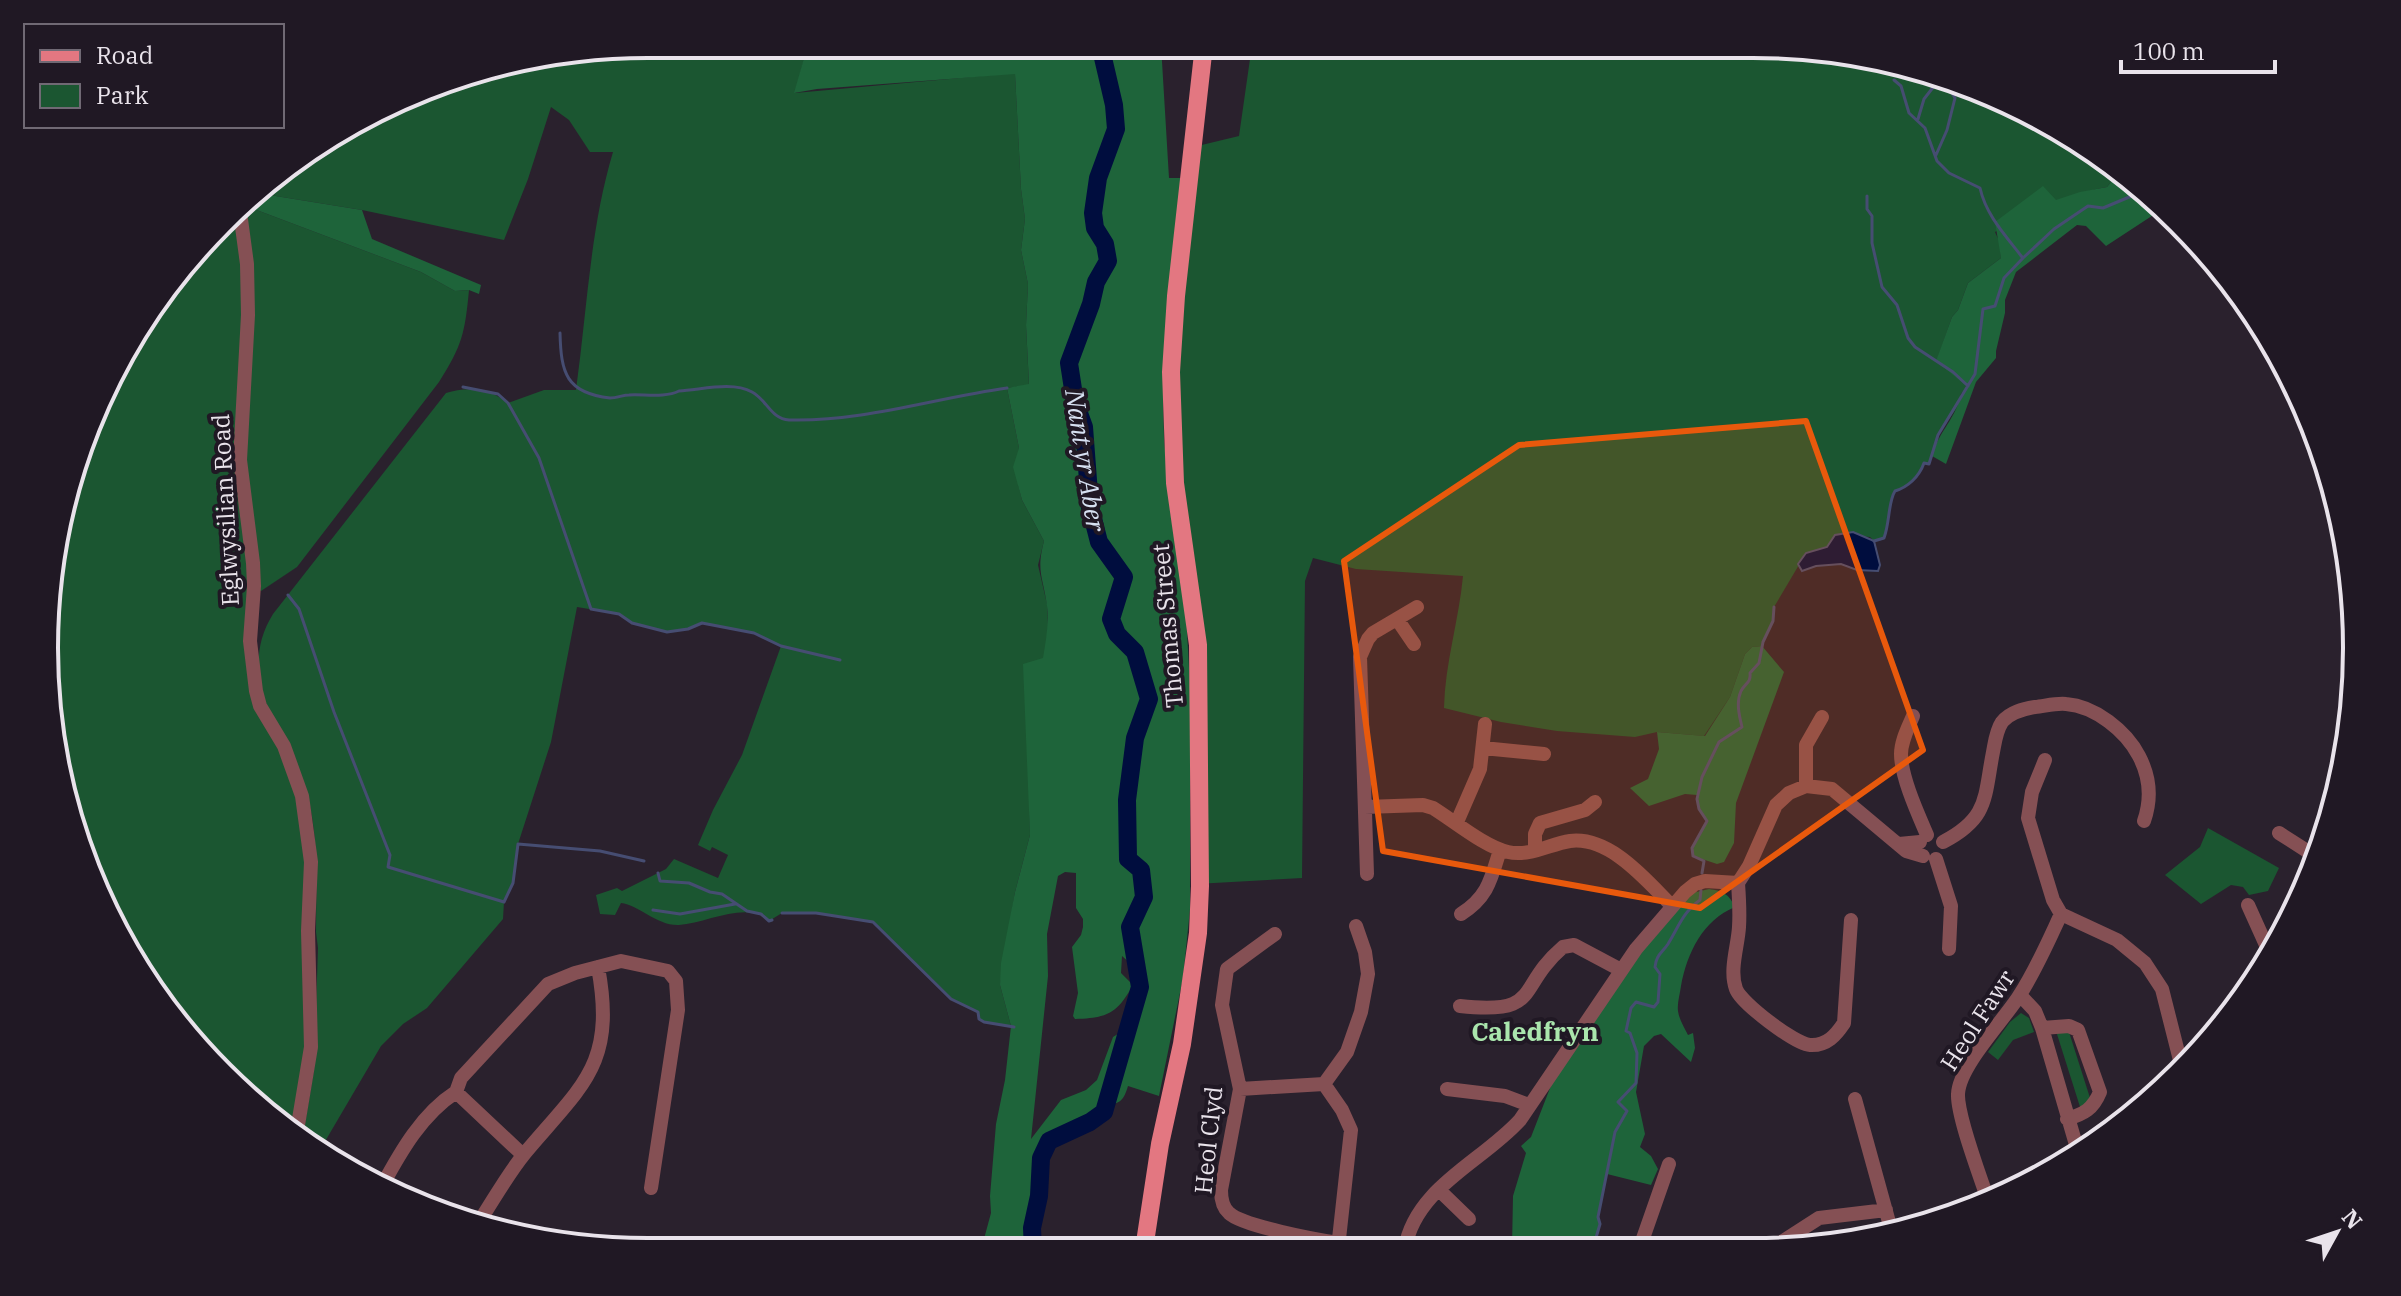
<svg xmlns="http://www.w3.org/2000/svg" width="2401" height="1296" font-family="'IBM Plex Serif',serif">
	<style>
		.green { fill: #1b5631 }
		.forest { fill: #1e643a; fill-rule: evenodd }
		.water { fill: #000d3e; stroke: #464d72; stroke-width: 2 }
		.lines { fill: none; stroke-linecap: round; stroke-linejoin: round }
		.stream { stroke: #464d72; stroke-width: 3 }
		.river { stroke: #000d3e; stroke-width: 18 }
		.minor { stroke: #855054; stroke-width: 14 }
		.major { stroke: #e37781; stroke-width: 18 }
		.marked { fill: #e8590c; fill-opacity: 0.2; stroke: #e8590c; stroke-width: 6; stroke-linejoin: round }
		.labels { text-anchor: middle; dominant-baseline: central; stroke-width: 8; stroke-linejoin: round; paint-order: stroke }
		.street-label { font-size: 24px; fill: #e9e3eb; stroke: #201824 }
		.water-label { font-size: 26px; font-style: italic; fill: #d7e1f2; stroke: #201824 }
		.neighbourhood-label { font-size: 26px; font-weight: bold; fill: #aae6ad; stroke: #201824 }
		.rim { fill: none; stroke: #e9e3eb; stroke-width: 4 }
	</style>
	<rect width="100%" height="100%" fill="#2a212d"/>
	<!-- green -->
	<path class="green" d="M648,44H808L795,93L1015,73L1021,189L1025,219L1021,250L1028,284L1026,325L1029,385L1007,388L1019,448L1018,484L1022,500L1044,541L1038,565L1047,604L1048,629L1029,783L1030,835L1015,892L1000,985L1011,1026L984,1022L979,1019L978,1012L951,999L873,922L816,913H782L769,921C748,900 707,923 679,925C657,926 639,905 621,903L615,915L600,914L596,895L617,888L622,891L666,869L674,859L718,878L728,855L712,847L710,851L698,845L713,810L742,755L781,646L754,633L702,623L688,629L667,632L632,623L619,614L577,607L551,742L518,844L513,883L504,902L503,919L427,1008L403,1024L381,1046L320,1150L303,1136L314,1070L318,948L316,932C316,886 319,842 308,797C305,785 298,774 293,764C269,715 241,665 273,614L446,393C467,386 490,388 508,403L544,390H576C587,310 590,229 613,152H590L569,120L551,107L528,179L504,240L362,210L257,193L280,169L453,76Z
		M1252,45H1792L1910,65L2055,125L2120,171L2107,187C2065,194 2032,213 1995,232L2000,243L2001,258L1968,283L1958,310L1952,317L1937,360L1968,386L1961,394L1956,409L1938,435L1929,464H1924C1919,477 1907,487 1894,491C1888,502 1890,522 1884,538L1874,541L1870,537L1835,535L1827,547L1806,553L1774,607L1773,621L1762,646L1752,647L1745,654L1730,697L1704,736L1657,732L1635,737L1557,731L1501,722L1444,708C1445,663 1459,620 1463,576L1356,569L1313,558L1305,581L1302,878L1196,884L1189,616L1170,483L1185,149L1239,136Z
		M246,206L421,272L455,291L469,290C465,333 462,346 439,382L297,567L261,591L257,590L243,458L250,251Z
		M233,219L239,236L244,279L238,388L249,574L248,662L298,793L305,865L306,1039L295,1129L194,1047L90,880L45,688L64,492L146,313Z
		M2208,828L2279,868L2268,891L2249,895L2243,887L2231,885L2201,904L2165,875L2200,847Z
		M2021,1013L2029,1018L2034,1032L2013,1040L1998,1060L1988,1052L2010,1022Z
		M2056,1031L2069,1032L2091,1101L2081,1110Z"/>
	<!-- forest -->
	<path class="forest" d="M808,44L1161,45L1169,178H1182L1163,395L1164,439L1170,509L1186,614L1190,686V909L1183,978L1159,1096L1128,1086C1124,1100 1120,1104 1106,1105C1097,1130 1066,1125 1050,1141C1036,1155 1041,1176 1039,1194C1037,1213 1032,1230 1033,1249L981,1250L991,1213L990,1196L996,1124L1005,1080L1011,1026L1000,985L1001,963L1015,892L1030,835L1023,664L1043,658C1046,640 1049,624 1047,606C1043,576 1036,572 1044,541L1022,500L1013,467L1019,448L1007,388L1029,384L1026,325L1028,284L1021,250L1025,219L1021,189L1015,74L817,89L794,93ZM1065,872L1076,873V908L1083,919V927L1081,935L1072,947L1078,993L1073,1016L1075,1019C1107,1018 1117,1014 1133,985L1121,973L1122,956L1137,969L1140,987L1129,1027L1113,1037L1097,1080L1086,1090L1061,1100L1031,1139L1048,976L1047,934L1058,876Z
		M2120,171L2151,194L2164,208L2106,246L2086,226L2077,225L2016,272L2005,300V313L1996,351V358L1976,382L1946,464L1932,456C1938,435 1947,428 1956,409C1960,400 1961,394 1968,387L1936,361L1952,317L1958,310L1968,283L2001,258L1995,222L2043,186L2056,200L2080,192L2107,187Z
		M257,193L362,210L372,239L481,285L479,294L469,290L455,291L421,272L246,206Z
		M1762,646L1784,672L1736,803L1734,843L1724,862L1717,864L1693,856L1692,848L1707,821L1699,809L1697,795L1685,794L1649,806L1630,788L1648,779L1659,749L1657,732L1705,736L1730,697L1745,654L1752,647Z
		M1709,889C1723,891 1729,894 1735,907C1703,920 1687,953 1681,986C1680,994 1677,1003 1678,1011C1679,1019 1684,1027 1688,1035L1693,1033L1695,1048L1691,1062L1661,1034L1654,1036L1644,1046L1636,1092L1645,1134L1640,1147L1651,1156L1658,1169L1651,1185L1607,1174L1598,1217L1600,1224L1593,1248H1512L1513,1196L1526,1153L1521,1146L1531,1137L1552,1083L1637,956L1692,893Z"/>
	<!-- water -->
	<path class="water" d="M1853,532L1874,541L1880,565L1878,571L1857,570L1841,564L1816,566L1802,571L1798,564L1806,553L1827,547L1835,535Z"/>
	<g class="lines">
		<!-- stream -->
		<path class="stream" d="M1894,80L1901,86L1909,113L1925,128L1937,161L1949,173L1980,188C1986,215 2005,235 2022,257
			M1918,119L1924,99L1938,81
			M1936,155L1947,130L1955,98L1945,82
			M1867,196V209L1872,216V243L1882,287L1897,305L1908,338L1915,347L1953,372L1968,386
			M560,333C561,373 566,393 610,398C617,398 623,395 629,395C644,394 665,398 679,391C701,390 732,381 752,392C767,400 771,419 789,420C863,422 935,398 1007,388
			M463,387L498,394L508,403L539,458L591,609L619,614L632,623L667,632L688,629L702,623L754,633L781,646L840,660
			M1874,541L1884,538C1890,522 1888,502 1895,491C1908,487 1919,477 1924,463L1929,464L1938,435L1975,374L1983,309L1995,306L2004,278L2023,258L2054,229L2088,206L2103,208L2146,190
			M288,595L299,609L334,712L390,855L388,867L504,902L513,883L518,844L600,851L644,861
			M658,873L660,881L689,883L710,892L722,894L747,911L761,914L769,921L772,920
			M1702,873L1704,861L1693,856L1692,848L1707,821L1699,809L1697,799L1702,777L1719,742L1742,727C1739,715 1736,702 1741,691C1746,682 1751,683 1750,673L1759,663L1763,642L1773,621L1774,607
			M653,910L680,914L735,904
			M782,913H816L873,922L951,999L978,1012L979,1019L984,1022L1014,1027
			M1593,1248L1600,1224L1598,1217L1615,1132L1627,1111L1618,1102L1636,1083L1637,1053L1630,1033L1626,1031L1631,1008L1636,1002L1654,1007L1658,1002L1660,974L1655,967C1656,955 1662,953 1668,944C1678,928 1683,912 1700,900L1701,890"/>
		<!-- river -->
		<path class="river" d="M1033,1249L1032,1228L1039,1196L1041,1158L1049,1141L1090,1122L1104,1112L1140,987L1130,927L1144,897L1141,870L1128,859L1127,800L1135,738L1149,699L1135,652L1117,634L1111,619L1124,577L1099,542L1090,507L1084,427L1075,402L1069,363L1091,304L1096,282L1108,261L1105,244L1095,228L1093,213L1098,178L1116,129L1114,105L1100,45"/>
		<!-- minor -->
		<path class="minor" d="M240,212L247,264L248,315L240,460L253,563L254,586L250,641L256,691L260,706L284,746L302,796L311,862L308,931L311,1047L297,1131
			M1397,619L1414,644
			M1913,716C1908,728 1901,741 1901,754C1901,777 1918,814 1927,835
			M1483,748L1544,754
			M2045,760L2032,792L2028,818L2053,900L2061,914L2117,940L2145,963L2162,989L2182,1068
			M1806,786V745L1822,717
			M1365,807L1423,805L1433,808C1454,821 1485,847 1508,852C1529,857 1550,844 1570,841C1610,836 1646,880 1672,906
			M1457,822L1480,769L1485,724
			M2279,833L2318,858
			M1943,842C1989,818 1984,798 1993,752C1995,742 1996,731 2002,722C2010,712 2023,709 2035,707C2045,706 2056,703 2066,704C2095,706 2126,731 2139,756C2150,777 2152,798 2144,821
			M1899,844L1920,842
			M1535,850V834L1540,823L1585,810L1595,802
			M1936,859L1951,906L1949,949
			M1367,874L1360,657L1368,639L1373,633L1417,607
			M1738,883C1739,897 1740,912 1739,927C1738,946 1729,970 1736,989C1741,1003 1795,1044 1810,1045C1827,1046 1836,1035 1844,1023L1851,920
			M1738,883L1749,866L1776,805L1789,793L1806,786L1832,789L1906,851L1923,856
			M2248,905L2271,956
			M1461,914C1488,897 1491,879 1500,850
			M1275,934L1227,969L1222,1005L1240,1089L1221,1190C1221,1198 1222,1207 1229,1213C1242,1226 1318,1240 1339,1243
			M2020,995L2035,1011L2042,1028L2079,1155
			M1460,1006C1543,1015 1515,988 1563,947L1574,945L1621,970
			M2042,1028L2069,1026L2078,1030L2100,1092C2093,1109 2084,1114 2067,1119
			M1324,1084L1342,1110L1351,1130L1338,1248
			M1324,1084L1347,1052L1361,1012L1368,974L1365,952L1356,926
			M1240,1089L1324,1084
			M1447,1089L1505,1096L1529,1105
			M1855,1099L1892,1233
			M523,1155L456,1092L461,1078L548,984L575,973L621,961L668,971L676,981L678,1010L651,1188
			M382,1186C401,1151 422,1114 456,1092
			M1439,1190L1469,1219
			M1988,1200C1980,1176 1957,1116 1958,1094C1959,1066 2004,1020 2019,996C2036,970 2048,942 2061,914
			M477,1225C493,1201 507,1175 525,1153C583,1084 616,1065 598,967
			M1640,1247L1669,1164
			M1774,1247L1819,1218L1886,1210
			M1405,1248C1416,1187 1482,1162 1520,1120L1636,949L1685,892L1695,884L1705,881L1738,883"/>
		<!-- major -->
		<path class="major" d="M1144,1249L1160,1144L1182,1044L1198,933L1200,886L1198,645L1175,483L1171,372L1176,296L1204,45"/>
	</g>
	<!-- marked area -->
	<path class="marked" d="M1806,421L1923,750L1700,908L1383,851L1344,561L1519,445Z"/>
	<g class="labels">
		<!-- street labels -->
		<g class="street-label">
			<text transform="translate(225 510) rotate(-93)">Eglwysilian Road</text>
			<text transform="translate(1167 626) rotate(-95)">Thomas Street</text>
			<text transform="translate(1977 1020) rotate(-57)">Heol Fawr</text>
			<text transform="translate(1208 1140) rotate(-84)">Heol Clyd</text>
		</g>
		<!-- water labels -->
		<g class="water-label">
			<text transform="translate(1086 460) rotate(81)">Nant yr Aber</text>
		</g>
		<!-- neighbourhood labels -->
		<g class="neighbourhood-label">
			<text x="1535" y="1031">Caledfryn</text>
		</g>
	</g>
	<!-- crop -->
	<path d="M0 0H2401V1296H0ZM648 58H1753A590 590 0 0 1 2343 648V648A590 590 0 0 1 1753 1238H648A590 590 0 0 1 58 648V648A590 590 0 0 1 648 58Z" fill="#201824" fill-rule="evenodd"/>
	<path class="rim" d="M648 58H1753A590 590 0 0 1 2343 648V648A590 590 0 0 1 1753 1238H648A590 590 0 0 1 58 648V648A590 590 0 0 1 648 58Z"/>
	<!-- legend -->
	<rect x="24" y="24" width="260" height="104" fill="#201824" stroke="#706974" stroke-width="2"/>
	<rect x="40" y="50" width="40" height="12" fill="#e37781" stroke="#706974" stroke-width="2"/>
	<text x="96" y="64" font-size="24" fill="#e9e3eb">Road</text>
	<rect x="40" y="84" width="40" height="24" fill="#1b5631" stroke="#706974" stroke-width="2"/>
	<text x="96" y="104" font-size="24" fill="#e9e3eb">Park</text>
	<!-- north arrow -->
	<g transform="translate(2337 1232) rotate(50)" stroke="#201824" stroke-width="6" paint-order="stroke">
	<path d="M0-6L14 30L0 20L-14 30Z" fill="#e9e3eb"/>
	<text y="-12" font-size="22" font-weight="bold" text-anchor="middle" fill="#e9e3eb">N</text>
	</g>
	<!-- scale -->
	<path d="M2121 60v12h154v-12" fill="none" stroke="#e9e3eb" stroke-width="4"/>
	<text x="2133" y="60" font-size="24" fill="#e9e3eb" stroke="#201824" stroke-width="6" paint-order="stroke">100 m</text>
</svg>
